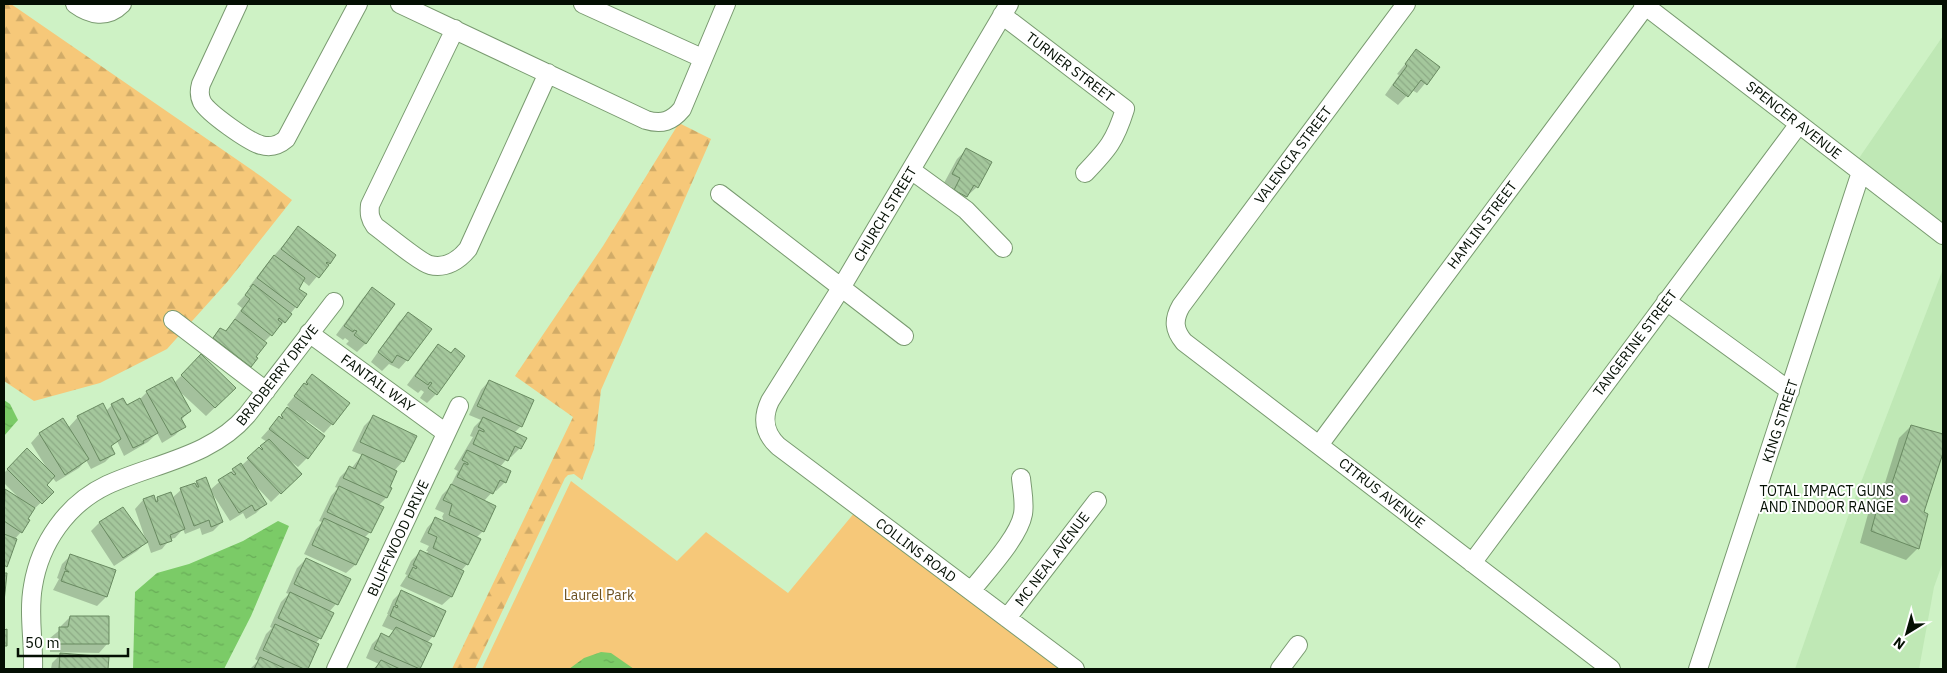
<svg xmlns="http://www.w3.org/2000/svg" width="1947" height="673" font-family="'IBM Plex Sans',sans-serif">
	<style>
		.built { fill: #bfe8b5 }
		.green { fill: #f6c879 }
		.forest { fill: url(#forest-firs) }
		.water { fill: url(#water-ripples) }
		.shadow { fill: #0003 }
		.building { fill: url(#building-back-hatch); stroke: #698a61 }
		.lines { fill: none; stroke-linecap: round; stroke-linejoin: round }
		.minor-casing { stroke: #799a70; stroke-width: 20 }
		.minor { stroke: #fff; stroke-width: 18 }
		.poi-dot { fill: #9c44b1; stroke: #fff; stroke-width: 2 }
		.labels { text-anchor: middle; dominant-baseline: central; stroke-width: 4; stroke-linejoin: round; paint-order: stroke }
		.street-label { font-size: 14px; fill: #040f03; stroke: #fff }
		.poi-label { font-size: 14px; fill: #040f03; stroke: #fff; text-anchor: end }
		.park-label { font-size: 14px; fill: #6c5120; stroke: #fff }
	</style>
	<defs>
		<pattern id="forest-firs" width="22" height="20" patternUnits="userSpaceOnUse" patternTransform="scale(1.25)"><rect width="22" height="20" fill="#f6c879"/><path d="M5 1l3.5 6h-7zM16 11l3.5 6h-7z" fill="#d1ab67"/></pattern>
		<pattern id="water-ripples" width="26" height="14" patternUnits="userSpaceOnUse" patternTransform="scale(1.25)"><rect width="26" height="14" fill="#7bcb67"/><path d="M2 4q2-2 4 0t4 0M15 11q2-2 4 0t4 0" fill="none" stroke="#69ad58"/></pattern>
		<pattern id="building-back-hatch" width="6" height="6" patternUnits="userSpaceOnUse" patternTransform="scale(1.25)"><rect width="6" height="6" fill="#a4c79c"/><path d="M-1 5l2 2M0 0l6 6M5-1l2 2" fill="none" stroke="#8caa85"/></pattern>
	</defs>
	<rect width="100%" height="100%" fill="#cef2c5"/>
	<!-- built -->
	<path class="built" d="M1943,36V230L1857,161Z
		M1943,269V562L1934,587L1919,669H1795L1850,511Z"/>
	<!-- green -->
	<path class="green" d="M571,481L677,561L706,532L788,593L855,512L1060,669H482Z"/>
	<!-- forest -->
	<path class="forest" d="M4,4H11L262,177L292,200L228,281L167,349L100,383L34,401L4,381Z
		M679,123L711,139L601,390L594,449L582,480L574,474L568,475L565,478L475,669H452L573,417L515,376L603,246Z"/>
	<!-- water -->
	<path class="water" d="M4,400L10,404L18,420L4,436Z
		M278,521L289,526L251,616L224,669H133L135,592L157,573L189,564L243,541Z
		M601,652L611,653L634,669H569L584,658Z"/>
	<!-- shadow -->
	<path class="shadow" d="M1416,51L1438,68L1417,93L1412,90L1398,105L1385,95L1399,75L1397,74Z
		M966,150L977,187L957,205L946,199L952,187L944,183L957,159Z
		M298,228L334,256L309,286L303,281L298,289L305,295L284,322L264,342L250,366L242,375L205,347L220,329L224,332L234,322L233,321L242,308L237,304L251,288L249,287L266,265Z
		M372,289L366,343L357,352L346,344L349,341L345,338L343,340L336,335L363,298Z
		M408,314L407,360L399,369L389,364L382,371L371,362L399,322Z
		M438,345L450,354L464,356L436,394L427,403L420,398L424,392L421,390L418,393L407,385L430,354Z
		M201,356L235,388L206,416L179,391L190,411L181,420L184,426L175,435L162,443L157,433L148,442L124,456L117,441L110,447L114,453L105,462L91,469L86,460L79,468L56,482L52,477L46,485L52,492L32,511L21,532L14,540L6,566L4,568V492L5,491L18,497L4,483V473L27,450L46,467L31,443L39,434L63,420L68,428L78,417L106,411L112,405L126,407L138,401L147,392L174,383Z
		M312,375L332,424L324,433L306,420L305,422L307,458L298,467L286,458L300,474L271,502L254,484L265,504L256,513L246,519L243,513L230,521L212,493L222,522L213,531L202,535L200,528L185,534L183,529L175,538L170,539L162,549L151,553L147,541L137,551L114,566L91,531L99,523L123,508L146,541L135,509L143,500L155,501L158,498H172L181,490L194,485L197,482L210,490L233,470L241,466L267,442L261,438L289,407L287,405Z
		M489,381L521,426L514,433L520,448L511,457L509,456L500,467L505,482L496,491L494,490L484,501L483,531L476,538L467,564L461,571L463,572L451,597L442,605L400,586L407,575L405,574L411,561L420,552L426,555L428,551H426L429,546L420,542L427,528L435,519L442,522L443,518L442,517L444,513L435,509L442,495L450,487L458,471L454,469L473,437L470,436L474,427L481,420L469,415L481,390Z
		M373,417L403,461L394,471L386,498L378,506L370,532L364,538L367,540L355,565L346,573L304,554L316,529L322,522L319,521L331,496L338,488L335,487L340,477L349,468L351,469L362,455L352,451L364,426Z
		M1911,426L1943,436V449L1922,512L1918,548L1906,560L1860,543L1873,496L1884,486L1899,438Z
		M71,555L115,571L106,597L97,606L53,590L59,579L57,578L62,564Z
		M306,559L336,604L329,612L320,638L315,644L317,645L307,669H250L258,661L255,659L266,634L272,628L270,627L281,602L289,594L286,593L297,568Z
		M402,591L433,636L427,643L430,644L419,669H373L379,664L366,658L372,644L381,635L387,638L394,631L382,626L388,614H387L393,600Z
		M70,617L107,644L99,653L50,652V638L61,629V626Z
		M61,654L108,658L107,669H51L52,663Z"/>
	<!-- building -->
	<path class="building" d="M1416,49L1440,67L1427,85L1421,80L1408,97L1393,85L1407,66L1405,64Z
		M966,148L992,162L978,188L974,185L967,197L954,190L960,178L952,174Z
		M298,226L336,255L330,264L327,262L326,263L329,265L319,278L281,249Z
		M274,255L305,278L299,289L307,294L297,308L257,278Z
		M253,284L292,314L285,323L279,318L278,320L282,323L272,336L241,311L250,299L245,295Z
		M372,287L395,304L366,344L354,335L357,331L354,330L353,332L344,326Z
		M408,312L432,329L408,361L397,355L392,363L378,352Z
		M235,319L267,343L256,357L258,358L251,367L213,338L220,328L226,331Z
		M438,344L451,353L455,348L465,356L437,395L428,388L432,383L430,382L428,385L415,376Z
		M201,354L236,388L215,408L181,375Z
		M312,374L350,403L333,425L294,396L304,383L307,385L308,384L306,382Z
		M172,377L191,411L181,418L186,427L171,435L146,391Z
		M489,380L534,400L522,427L477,406Z
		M123,398L127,405L140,398L158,433L143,441L144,443L133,448L111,404Z
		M103,403L121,439L111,446L115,454L100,461L77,416Z
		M287,407L325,436L308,459L269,429L279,416L282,419L283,417L281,415Z
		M373,415L417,436L404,462L360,442Z
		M483,417L527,438L521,449L515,446L508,461L473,444L479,430L484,432V430L478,427Z
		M63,418L89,459L65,475L39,433Z
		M1911,425L1943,434V453L1924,512L1928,514L1919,549L1871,531L1884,483L1891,486Z
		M269,439L302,474L281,494L247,458L259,447L262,450L263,449L260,446Z
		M27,448L55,476L47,485L54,492L42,504L7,469Z
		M467,450L511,471L506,483L500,480L493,494L457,477L464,463L468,465V463L462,460Z
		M362,454L397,471L390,487L392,488L387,498L343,478L349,466L355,469Z
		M241,463L267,504L255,511L252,505L239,513L218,480L231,472L234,475L236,474L232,469Z
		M206,477L223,522L211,527L209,520L194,526L180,488L195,483L197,487H199L196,481Z
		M451,484L496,506L484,532L449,515L452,504L443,500Z
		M339,486L384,507L371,533L327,512Z
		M5,489L35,508L28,519L30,520L22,533L4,521Z
		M171,492L185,529L170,535L172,541L160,545L143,499L154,495L156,502L158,501L157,497Z
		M123,507L148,542L123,558L99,522Z
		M435,517L481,539L468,565L433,548L437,537L428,533Z
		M324,518L369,539L356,565L312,545Z
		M4,534L17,539L7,567L4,565Z
		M420,550L464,571L452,597L408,577L413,567L416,569L417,567L413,565Z
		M70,554L116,570L107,597L61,581L65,571L69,572L65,569Z
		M306,558L351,579L338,605L294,584Z
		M4,573H7L4,602Z
		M401,590L446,611L434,637L390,616L394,606L397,608L398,606L395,605Z
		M290,592L334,613L321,639L278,618Z
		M70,616H109V644H59V627H68Z
		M275,624L319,644L308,669H304L263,650Z
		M396,627L432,644L420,669L374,649L381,633L389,637Z
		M7,629V646H4V630Z
		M60,653L109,657L108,669H59Z
		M260,657L286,669H254Z
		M381,660L400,669H375Z"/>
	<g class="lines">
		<!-- minor casing -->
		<g class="minor-casing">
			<path id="minor" d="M75,4C90,15 107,19 122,4
				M238,4L201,84C199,91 199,96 202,102C208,113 249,142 261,145C271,148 279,145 286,139L358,4
				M400,4L646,120C662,125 672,121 682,109L726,4
				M583,4L702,58
				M1009,4L841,288L770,401C762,418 764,433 778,446L1075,669
				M1406,4L1181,306C1173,320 1174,330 1184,342L1611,669
				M1643,4L1943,235
				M1002,15L1125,109C1115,141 1108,149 1085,173
				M455,29L370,205C369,214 370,219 375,226C386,234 421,263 430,265C446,269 459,260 468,249L548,73
				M911,170L966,210L1003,248
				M720,194L904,336
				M1666,301L1790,391
				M173,320L266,391
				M309,333L446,433
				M1319,445L1647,4
				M1472,563L1799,124
				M971,591C986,572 1019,537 1023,514C1025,502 1022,490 1021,478
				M1007,618L1097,501
				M33,669C34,642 28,613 33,586C40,543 67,504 107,485C155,463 211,457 247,415L334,302
				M336,669L459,406
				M1280,669L1298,645
				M1698,669L1861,172"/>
		</g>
		<!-- minor -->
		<use href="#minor" class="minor"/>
	</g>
	<!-- markers -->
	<circle class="poi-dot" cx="1904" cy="499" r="5"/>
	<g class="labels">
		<!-- street labels -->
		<g class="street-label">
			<text transform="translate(1070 67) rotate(37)">TURNER STREET</text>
			<text transform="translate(1794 120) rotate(38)">SPENCER AVENUE</text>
			<text transform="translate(1293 155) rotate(-53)">VALENCIA STREET</text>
			<text transform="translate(885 214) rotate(-59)">CHURCH STREET</text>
			<text transform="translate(1482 225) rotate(-53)">HAMLIN STREET</text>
			<text transform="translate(1635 343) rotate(-53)">TANGERINE STREET</text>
			<text transform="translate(277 375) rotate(-52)">BRADBERRY DRIVE</text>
			<text transform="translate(378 383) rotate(36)">FANTAIL WAY</text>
			<text transform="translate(1780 421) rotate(-72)">KING STREET</text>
			<text transform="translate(1382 493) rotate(38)">CITRUS AVENUE</text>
			<text transform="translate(398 538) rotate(-65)">BLUFFWOOD DRIVE</text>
			<text transform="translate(916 550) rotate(37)">COLLINS ROAD</text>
			<text transform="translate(1052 559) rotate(-53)">MC NEAL AVENUE</text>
		</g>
		<!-- poi labels -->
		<g class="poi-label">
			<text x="1894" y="491">TOTAL IMPACT GUNS<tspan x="1894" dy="16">AND INDOOR RANGE</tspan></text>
		</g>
		<!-- park labels -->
		<g class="park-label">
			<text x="599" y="595">Laurel Park</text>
		</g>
	</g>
	<!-- border -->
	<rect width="1947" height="673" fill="none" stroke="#040f03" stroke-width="10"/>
	<!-- north arrow -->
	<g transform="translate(1907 633) rotate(217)" stroke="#ffffff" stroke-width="4" paint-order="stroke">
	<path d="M0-4L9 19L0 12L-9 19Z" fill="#040f03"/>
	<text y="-8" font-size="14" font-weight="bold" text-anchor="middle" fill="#040f03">N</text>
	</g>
	<!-- scale -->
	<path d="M18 648v8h110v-8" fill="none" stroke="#040f03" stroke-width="2.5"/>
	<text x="25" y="648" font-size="15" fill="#040f03" stroke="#ffffff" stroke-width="4" paint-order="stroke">50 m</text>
</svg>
